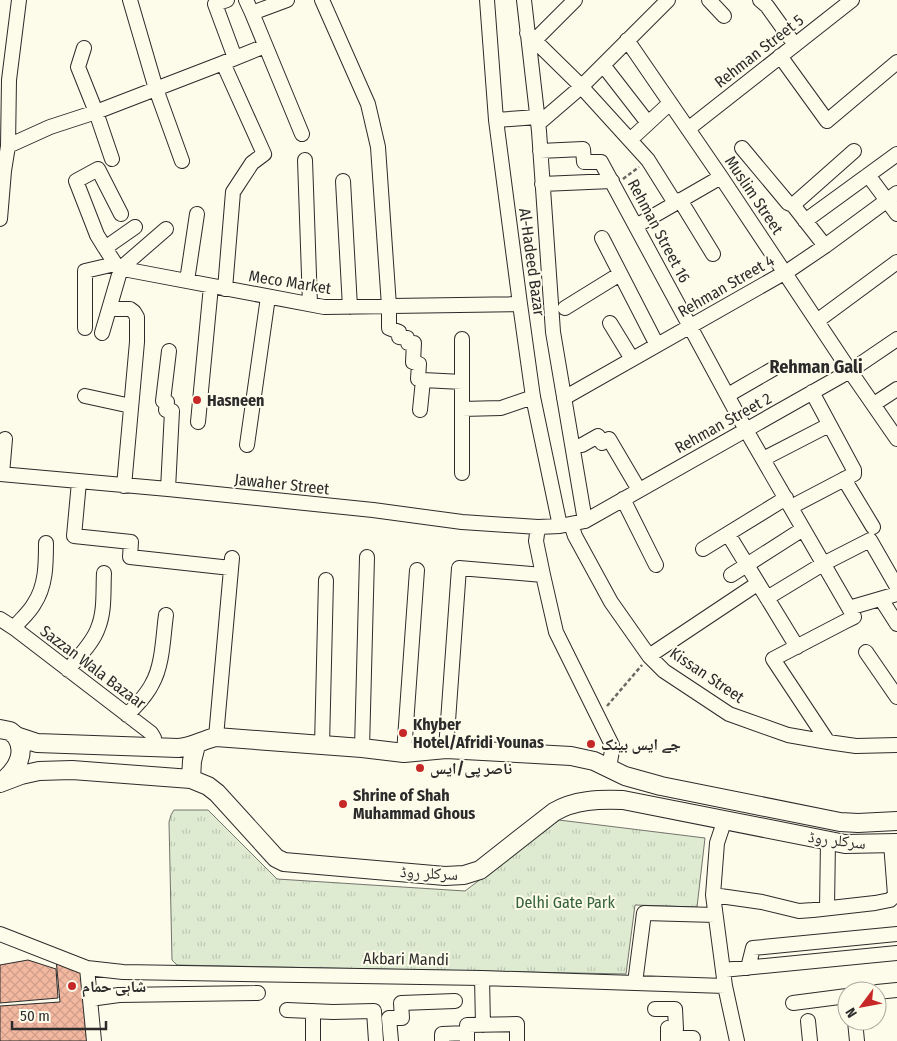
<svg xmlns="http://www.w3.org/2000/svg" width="897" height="1041" font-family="'Fira Sans Condensed','Noto Naskh Arabic',sans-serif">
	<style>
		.grass { fill: url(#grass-tufts); stroke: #74746e }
		.building { fill: url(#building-cross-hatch); stroke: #2b2b2b }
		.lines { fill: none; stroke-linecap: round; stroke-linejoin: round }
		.minor-casing { stroke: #2b2b2b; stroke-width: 16 }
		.major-casing { stroke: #2b2b2b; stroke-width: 20 }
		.path { stroke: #6a6964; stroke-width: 2.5; stroke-dasharray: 4 2.5; stroke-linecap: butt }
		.minor { stroke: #fdfbea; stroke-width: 14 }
		.major { stroke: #fdfbea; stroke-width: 18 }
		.poi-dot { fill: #c62828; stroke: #fdfbea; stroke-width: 2 }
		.labels { text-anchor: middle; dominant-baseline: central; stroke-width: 4; stroke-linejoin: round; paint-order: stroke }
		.street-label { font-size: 16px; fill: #2b2b2b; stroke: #fdfbea }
		.poi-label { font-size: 16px; font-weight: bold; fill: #2b2b2b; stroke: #fdfbea; text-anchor: start }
		.park-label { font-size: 16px; fill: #34623c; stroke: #fdfbea }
		.neighbourhood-label { font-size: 18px; font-weight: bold; fill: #2b2b2b; stroke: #fdfbea }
	</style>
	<defs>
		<pattern id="grass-tufts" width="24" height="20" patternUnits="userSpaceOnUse" patternTransform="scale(1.25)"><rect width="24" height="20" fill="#deebd1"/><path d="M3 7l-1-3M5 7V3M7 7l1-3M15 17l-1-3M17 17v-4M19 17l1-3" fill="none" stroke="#bfcab4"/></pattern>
		<pattern id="building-cross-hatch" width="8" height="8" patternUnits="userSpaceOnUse" patternTransform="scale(1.25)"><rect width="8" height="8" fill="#f2b8a0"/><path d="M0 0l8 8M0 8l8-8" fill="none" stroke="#d09e8a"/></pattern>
	</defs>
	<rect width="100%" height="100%" fill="#fdfbea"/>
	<!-- grass -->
	<path class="grass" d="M174,810H208L277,879L465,891L559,820L705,838L697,907L635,905L626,974L177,965L172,960L169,822L171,815Z"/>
	<!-- building -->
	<path class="building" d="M56,959L84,970L91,1041H0V1006L60,1002Z
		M28,960L56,969L58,998L0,1003V965Z"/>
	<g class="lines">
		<!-- minor casing -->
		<g class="minor-casing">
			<path id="minor" d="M130,0L156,89L182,161
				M227,0L215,4L235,58
				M246,0L252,13L287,0
				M322,0L368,104L378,147L389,306V328L399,332V337L407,338L408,343H414L413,362L419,364L418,379L423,380L420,410
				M487,0L496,120L520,304L533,397L560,526
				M524,0L539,131L553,332L585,521
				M709,0L724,16
				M760,0L767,6L795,45
				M252,13L302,134
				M527,33L578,83L648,160L675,203
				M535,40L575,0
				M627,40L721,177L850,371L897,439
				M84,48L78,67L96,112L112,159
				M780,56L827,121L897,62
				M603,65L648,123
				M496,120L537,117
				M538,124L581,87L668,0
				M688,129L852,0
				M630,140L670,103
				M8,146L50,127L96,112L223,63
				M742,148L788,203L793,205L825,246
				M540,151L583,149L584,162H601L746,430L849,608
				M305,160L310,304
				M868,175L897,214
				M343,181L350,307
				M542,184L612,181
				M680,200L713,254
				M793,205L854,151
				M0,219L4,171L8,146L9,80L19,0
				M805,221L897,154
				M636,226L721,177
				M135,227L105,248L118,268L324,307L520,304
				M602,238L657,345
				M105,248L97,235L76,181L98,169L121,214
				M187,281L197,214
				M225,289L233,192L252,163L264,154L223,63L265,46
				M565,308L620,274
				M109,309H130L134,312L137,317V342L124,486
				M817,321L897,262
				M610,323L632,359
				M85,328V271L115,264
				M102,333L121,268L166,229
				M423,380L462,382
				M728,395L773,369
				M85,396L131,406
				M564,398L791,269L825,246L897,193
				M874,404L897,389
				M462,409L501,408L533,397
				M198,422L211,286
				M247,445L268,297
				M582,445L598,436L602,443L609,439L639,490
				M763,459L829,425
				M462,473V339
				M0,474L168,489L373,510L462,522L538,527L560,526L585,521L850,371L897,339
				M2,474L5,439
				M844,479L873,527
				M79,482L74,536L131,542L130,557L231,568
				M168,489L172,411L166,410L167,402L163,401L169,351
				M623,499L656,565
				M791,507L854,474V470L812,392
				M571,524L575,536L611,602L649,656L664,671L729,714L788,735L828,742L856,746L897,745
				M538,527L536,541L543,575L556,632L612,745V751L609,767
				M728,534L797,647
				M703,549L786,498
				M731,575L803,529
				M767,598L823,564L870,540L897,587
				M881,599L897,624
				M0,619L14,628L151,733L154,738L155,748
				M14,628C20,620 29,613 34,604C46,586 46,564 46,543
				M866,652L897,697
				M649,656L757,584
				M68,670C78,657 93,643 98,628C105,611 103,591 104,573
				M127,715C136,706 146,696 152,684C163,665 163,636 166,615
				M216,737L232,558
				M828,742L773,659L844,622L854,617L849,608L897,594
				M322,745L326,580
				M362,748L367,557
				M446,749L459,568L543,575
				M404,753L417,570
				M725,819L717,843L713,895L725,986L737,1041
				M713,895L762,902L799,911L813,910L875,903L890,900L895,895L891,843
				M827,908L828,841
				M0,934L87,968L123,972L482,978L725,986
				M87,968L94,1041
				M748,968L753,948L897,934
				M723,970L897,953
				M482,978L483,1025
				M635,983L644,913L715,915
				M877,992L897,990
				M90,999L119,995L258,993
				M793,1003L847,996
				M655,1009H675L676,1029L668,1028V1041
				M287,1010L333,1012L374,1011L376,1041
				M808,1021L810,1041
				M855,1021L857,1041
				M668,1038H693
				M313,1041V1011
				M391,1041L389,1018H402L401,1003L455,1001
				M442,1041V1034L467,1033
				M467,1041V1025L517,1024V1041"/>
		</g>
		<!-- major casing -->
		<g class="major-casing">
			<path id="major" d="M0,729L10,731L16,736L37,743L178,748C193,747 202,740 216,737L362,748L404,753L446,749L571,756L594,761L625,776L661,786L840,822L858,823L897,821
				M191,779L192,761L196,745
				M3,781C17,769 27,753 16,736
				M0,783L21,775L39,771L72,770L191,779L208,786L217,793L276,858L284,862L445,876L464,875L480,870L554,812C574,800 599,799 623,800L845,844L897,843"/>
		</g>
		<!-- path -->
		<path class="path" d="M623,179L639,167
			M607,706L642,665"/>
		<!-- minor -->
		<use href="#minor" class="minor"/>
		<!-- major -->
		<use href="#major" class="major"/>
	</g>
	<!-- markers -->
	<g class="poi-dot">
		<circle cx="197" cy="400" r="5"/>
		<circle cx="403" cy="733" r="5"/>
		<circle cx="591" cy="744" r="5"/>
		<circle cx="420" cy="768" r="5"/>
		<circle cx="343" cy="804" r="5"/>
		<circle cx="72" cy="986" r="5"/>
	</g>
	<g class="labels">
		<!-- street labels -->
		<g class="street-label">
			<text transform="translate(759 51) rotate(-38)">Rehman Street 5</text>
			<text transform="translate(754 195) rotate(56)">Muslim Street</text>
			<text transform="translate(659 231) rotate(62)">Rehman Street 16</text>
			<text transform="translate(532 262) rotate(82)">Al-Hadeed Bazar</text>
			<text transform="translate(290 282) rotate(9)">Meco Market</text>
			<text transform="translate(726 286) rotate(-30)">Rehman Street 4</text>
			<text transform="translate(723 423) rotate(-29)">Rehman Street 2</text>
			<text transform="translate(282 484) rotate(6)">Jawaher Street</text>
			<text transform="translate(93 667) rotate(37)">Sazzan Wala Bazaar</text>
			<text transform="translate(707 675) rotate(34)">Kissan Street</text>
			<text transform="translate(837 840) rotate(7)">سرکلر روڈ</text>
			<text transform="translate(429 873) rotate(3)">سرکلر روڈ</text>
			<text transform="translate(406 959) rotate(1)">Akbari Mandi</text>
		</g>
		<!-- poi labels -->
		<g class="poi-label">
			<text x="207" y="400">Hasneen</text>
			<text x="413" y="724">Khyber<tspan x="413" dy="18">Hotel/Afridi Younas</tspan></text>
			<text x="601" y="744">جے ایس بینک</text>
			<text x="430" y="768">ناصر پی/ایس</text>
			<text x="353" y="795">Shrine of Shah<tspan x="353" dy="18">Muhammad Ghous</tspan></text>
			<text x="82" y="986">شاہی حمام</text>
		</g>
		<!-- park labels -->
		<g class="park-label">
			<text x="565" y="902">Delhi Gate Park</text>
		</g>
		<!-- neighbourhood labels -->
		<g class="neighbourhood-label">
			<text x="816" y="367">Rehman Gali</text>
		</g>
	</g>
	<!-- north arrow -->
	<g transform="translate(862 1006) rotate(238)"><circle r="24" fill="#fdfbea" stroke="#a9a89e"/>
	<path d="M0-4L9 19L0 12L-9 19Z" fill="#c62828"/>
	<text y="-8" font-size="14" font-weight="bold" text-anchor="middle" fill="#2b2b2b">N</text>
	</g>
	<!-- scale -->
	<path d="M12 1021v8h94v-8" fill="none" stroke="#2b2b2b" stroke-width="2.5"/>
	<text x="20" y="1021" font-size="15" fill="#2b2b2b" stroke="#fdfbea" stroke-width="4" paint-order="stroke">50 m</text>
</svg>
